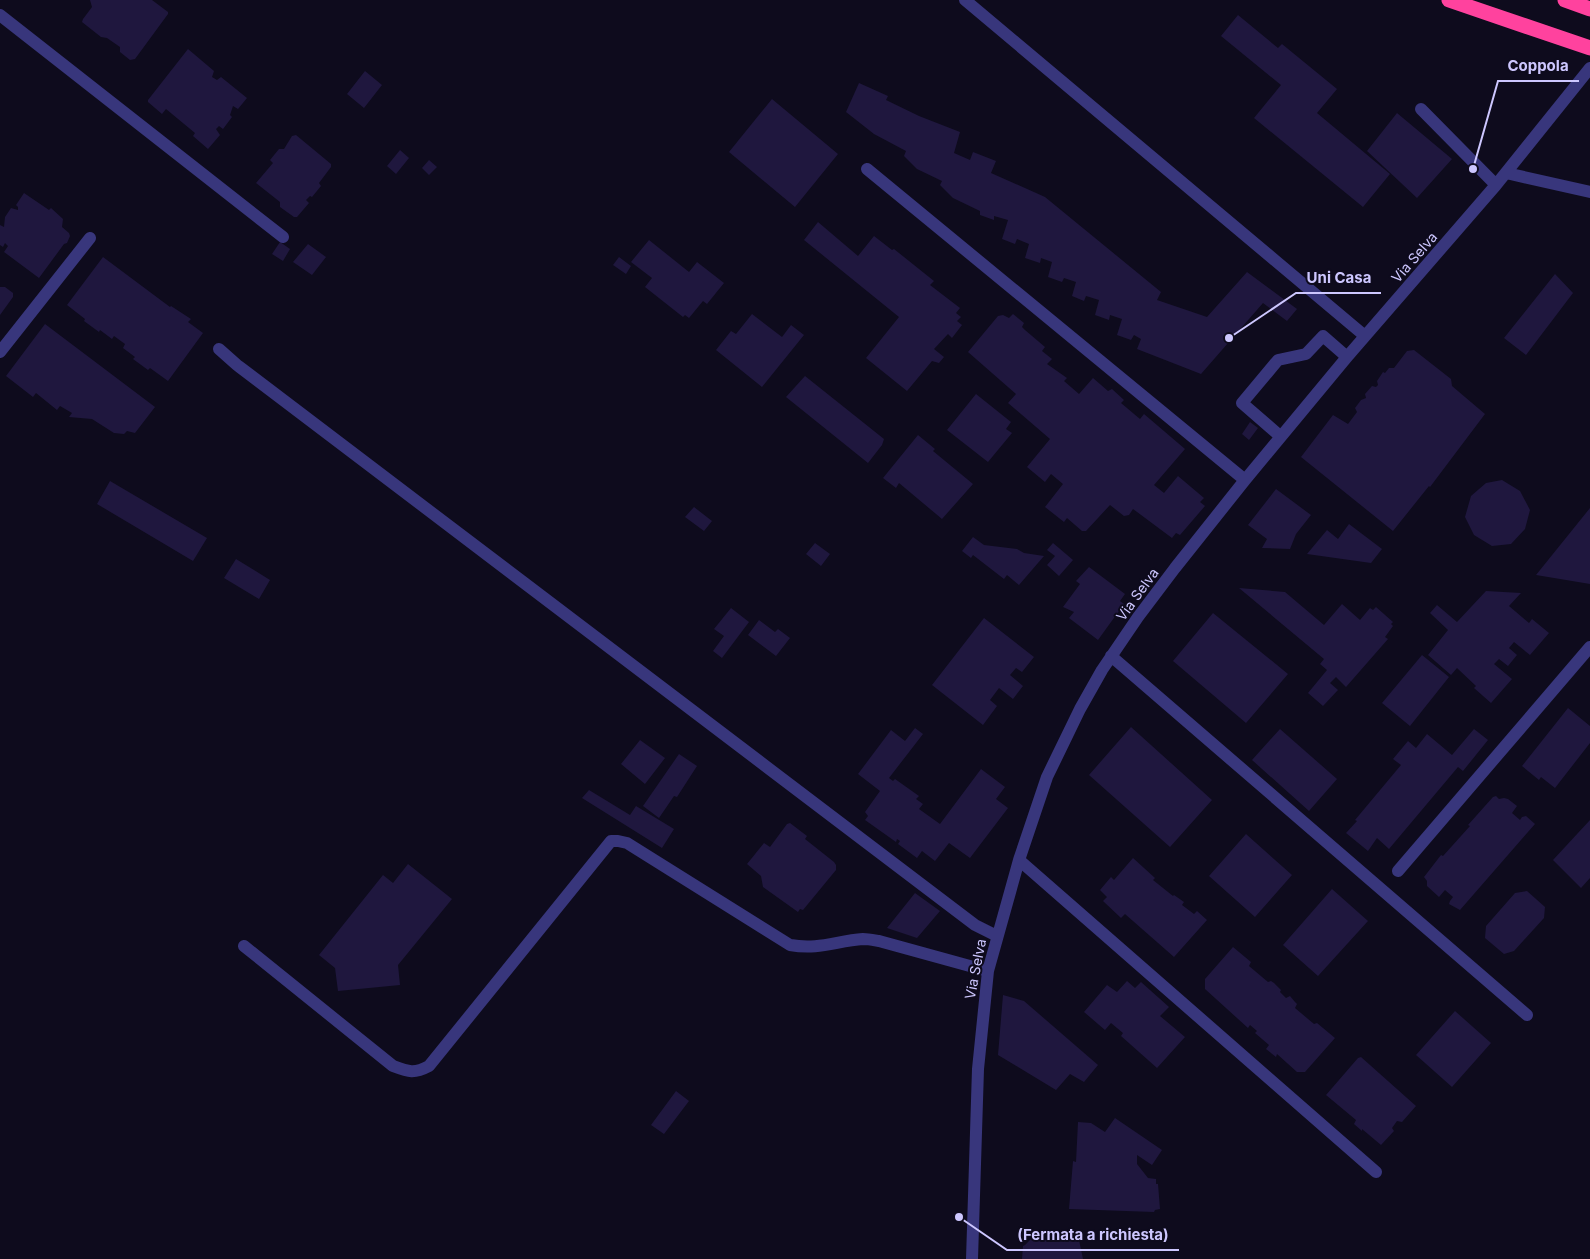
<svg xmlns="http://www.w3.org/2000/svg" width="1590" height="1259" font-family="Inter,sans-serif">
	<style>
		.building { fill: #1f173e }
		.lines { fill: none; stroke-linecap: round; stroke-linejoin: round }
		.minor { stroke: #38367c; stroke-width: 12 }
		.highway { stroke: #ff429e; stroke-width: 15 }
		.labels { text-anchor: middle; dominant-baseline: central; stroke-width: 4; stroke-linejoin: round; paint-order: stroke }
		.street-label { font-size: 14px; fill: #cdc7ff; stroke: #0e0b1d }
		.leader { fill: none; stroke: #cdc7ff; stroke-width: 2 }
		.callout-dot { fill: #cdc7ff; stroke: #0e0b1d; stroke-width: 2 }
		.callout-label { font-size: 15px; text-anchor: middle; font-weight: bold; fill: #cdc7ff; stroke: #0e0b1d; stroke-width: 4; stroke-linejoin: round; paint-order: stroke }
	</style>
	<rect width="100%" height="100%" fill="#0e0b1d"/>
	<!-- building -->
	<path class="building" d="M90,0H152L168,12V14L135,59L130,60L120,52V47L107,38L101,37L82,22L83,19L92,7Z
		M1238,15L1278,48L1282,44L1337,89L1317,113L1390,174L1363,207L1254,118L1281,85L1221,36Z
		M188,49L214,71L212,77L217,80L221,77L247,98L238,109L233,106L230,115L232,117L223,129L219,126L216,129L220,135L208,149L193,136L195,133L166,109L162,114L148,102V100Z
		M365,71L382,85L364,108L347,94Z
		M859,83L888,96L886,100L919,116L960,132L954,153L970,160L973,152L996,161L991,173L1045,197L1161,292L1157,300L1207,317L1247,272L1297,309L1287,321L1263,303L1201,374L1137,349L1141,339L1134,335L1131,340L1117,335L1122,319L1110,315L1109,320L1095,315L1099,300L1086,296L1084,301L1072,296L1076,282L1064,278L1062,282L1048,277L1052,262L1041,258L1040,263L1025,258L1029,244L1017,239L1015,244L1002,239L1008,220L994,216V220L980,215V211L953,198L940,185L942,181L917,169L904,156L906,151L874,134L846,112Z
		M772,99L838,154L795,207L729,152Z
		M1397,113L1452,159L1417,198L1367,151Z
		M296,135L331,164V167L319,183L321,186L312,197L310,196L306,200L309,203L297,217H294L280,207V202L256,183L273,163L270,160L279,149H284L292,136Z
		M400,150L409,158L396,174L387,166Z
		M429,160L437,167L429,175L422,168Z
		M24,193L49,210L51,208L63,219L62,227L69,233L70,236L67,243L64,244L39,278L4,252L8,246L5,243L3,247L0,245V225L4,227L5,217L11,208L18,210V207L16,205Z
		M818,222L858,256L874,236L892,250L894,249L934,281L930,285L960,308L956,313L961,317L957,321L962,325L952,338L948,334L934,349L944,357L939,363L932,361L907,391L866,358L899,317L804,240Z
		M649,240L689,272L697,262L724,283L707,304L703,301L689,318L685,315L683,317L645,287L652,278L631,262Z
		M280,242L290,249L283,261L272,254Z
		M308,244L326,257L312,275L293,262Z
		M103,257L170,307L171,306L191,319L188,322L203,333L168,381L150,368L148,370L133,359L135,357L123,348L125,344L114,336L112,339L100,330L99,332L84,321L85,319L67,305Z
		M619,257L631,266L626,274L613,265Z
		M1555,274L1573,293L1526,355L1504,338Z
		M0,287H5L13,293V297L0,315Z
		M752,314L782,337L791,325L804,335L762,387L716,350L731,331L736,334Z
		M1013,314L1024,323L1022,327L1025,330L1045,347L1042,351L1052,359L1047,364L1067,378L1064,381L1079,394L1093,378L1108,391L1112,389L1124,400L1121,403L1140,419L1144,414L1185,449L1154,485L1164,493L1178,476L1204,498L1200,502L1205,506L1180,535L1176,533L1172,538L1133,509L1129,515L1124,516L1110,505L1086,531H1082L1067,518L1064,522L1045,507L1063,484L1051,474L1045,482L1027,467L1050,439L1008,403L1016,394L968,352L998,316L1003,315L1009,318Z
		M45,324L155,407L135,433L127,431L124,434L114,433L92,419L69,417L72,413L60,406L57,410L36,393L33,397L6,376Z
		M1414,350L1451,379L1452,386L1485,414L1430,487L1429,486L1393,531L1301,457L1333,415L1348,424L1357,412L1355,408L1361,400L1366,398L1365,394L1372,386L1376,387L1378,385L1377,381L1383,372L1385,373L1389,368H1394L1407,351Z
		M805,376L884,439L882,445L868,463L786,397Z
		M976,394L1011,422L1006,429L1012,433L988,462L947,430Z
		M1250,422L1258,428L1249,440L1242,434Z
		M918,435L935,449L933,451L973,484L942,519L899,483L896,488L883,478Z
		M1502,480L1520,491L1530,510L1525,529L1511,544L1492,546L1474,535L1465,517L1471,496L1486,483Z
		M110,481L207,538L193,561L97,504Z
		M1276,489L1311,515L1296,534L1290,549L1262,548L1267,539L1248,525Z
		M694,507L712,521L704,531L685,517Z
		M1590,508V584L1536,575Z
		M1349,524L1382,549L1371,563L1307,554L1327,530L1338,539Z
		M973,537L984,545L1017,549L1024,553L1044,556L1019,585L1007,575L1004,579L973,555L971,558L962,551Z
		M815,543L830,554L821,566L806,554Z
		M1053,543L1073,560L1059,576L1047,565L1055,556L1047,550Z
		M236,559L270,580L259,599L224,578Z
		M1089,567L1125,594L1120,601L1124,604L1098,640L1069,618L1074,612L1063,607L1080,584L1076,581Z
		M1239,588L1285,592L1324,625L1342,604L1360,620L1370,608L1373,610L1376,607L1393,622L1391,624L1393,626L1385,637L1388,639L1346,687L1336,677L1330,683L1338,690L1323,706L1308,693L1327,670L1320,664L1324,659Z
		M1486,591L1521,593L1509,606L1529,623L1532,619L1549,633L1530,655L1514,642L1509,648L1517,655L1508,666L1499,659L1494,664L1512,679L1491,703L1474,688L1476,686L1457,668L1451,675L1428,655L1448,630L1430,613L1437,605L1457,622Z
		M731,608L749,622L722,658L713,651L724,636L714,629Z
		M1213,613L1288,674L1246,723L1173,661Z
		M984,618L1034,657L1022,672L1016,668L1010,675L1023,686L1013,699L999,688L990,700L997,706L983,725L932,685Z
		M759,620L775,632L778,629L790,638L776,656L748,635Z
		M1422,655L1449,677L1410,726L1382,703Z
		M1568,708L1590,726V743L1555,788L1541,777L1539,780L1522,766Z
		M1131,727L1212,800L1170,847L1089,775Z
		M915,728L923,734L889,778L893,781L895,779L919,796L916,799L923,804L919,809L940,824L981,769L1005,787L996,799L1008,808L970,858L949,843L935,861L922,851L917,858L898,844L900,841L897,839L896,842L865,820L868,816L865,812L880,791L858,774L891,730L905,741Z
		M1280,729L1337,779L1309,811L1252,760Z
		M1474,729L1488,740L1463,771L1458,767L1389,849L1377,838L1368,851L1346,833L1357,821L1355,820L1401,765L1393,759L1408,741L1416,748L1427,734L1452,755Z
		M640,740L665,758L645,784L621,764Z
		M679,754L697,766L677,797L674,796L659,818L643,806Z
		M589,790L630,815L636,806L674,829L662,848L582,798Z
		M1496,796L1499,799L1504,798L1508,799L1517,806L1512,813L1520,820L1522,817L1526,816L1535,824L1460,910L1449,904L1450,901L1453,897L1445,890L1439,897L1427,886V881L1424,877L1441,855L1443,856L1470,826L1468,825L1493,797Z
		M1590,820V878L1581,888L1553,860Z
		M790,823L807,836L805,839L834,862L836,865V870L803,910L800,909L798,912L763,887L761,876L747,864L764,843L770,847L787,824Z
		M1246,834L1292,875L1255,917L1209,876Z
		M1133,858L1155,878L1153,880L1173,896L1174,895L1184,902L1182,905L1194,914L1197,911L1207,920L1174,957L1125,914L1121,918L1103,901L1107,897L1100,890L1111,877L1114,880Z
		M408,864L452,899L398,965L400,985L338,991L335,968L319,955L383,875L393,883Z
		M1332,889L1368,921L1318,976L1283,945Z
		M1527,891L1545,907L1544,918L1514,951L1504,954L1485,938L1486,926L1515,893Z
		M915,893L940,911L917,938L887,928Z
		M1233,947L1251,962L1249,966L1268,982L1271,981L1274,983L1281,990L1280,992L1286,998L1290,996L1295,1002L1297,1004L1295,1008L1314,1024L1317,1023L1335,1038L1305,1072H1297L1277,1054L1276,1057L1266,1049L1269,1045L1255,1033L1257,1031L1250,1025L1248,1028L1205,989V979Z
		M1127,981L1135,988L1141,982L1169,1007L1160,1016L1185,1037L1157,1068L1121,1036L1123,1033L1111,1023L1105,1030L1084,1012L1107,985L1117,992Z
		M1003,995L1024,1001L1098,1065L1084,1082L1070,1074L1056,1090L998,1055Z
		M1455,1011L1491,1043L1452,1087L1416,1055Z
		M1361,1057L1416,1106L1402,1122L1397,1121L1392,1128L1394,1131L1381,1145L1362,1129V1131L1354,1124L1356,1120L1326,1095L1358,1058Z
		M676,1091L689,1101L664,1134L651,1125Z
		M1115,1118L1162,1150L1152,1165L1137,1155V1164L1148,1178L1156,1179V1184H1158L1160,1209L1155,1210L1154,1212L1069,1209L1073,1161L1076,1162L1078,1122L1091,1123L1105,1132Z
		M1031,1239L1079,1240L1083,1259H1022L1023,1246L1025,1245Z"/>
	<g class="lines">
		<!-- minor -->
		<path class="minor" d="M965,0L1365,336
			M0,15L283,237
			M1421,109L1496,185
			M867,169L1245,480
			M1506,173L1590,192
			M219,349L237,365C484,550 728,739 975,925L997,936
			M0,352L90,238
			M1280,436L1242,403L1278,360L1306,354L1323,336L1347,357
			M1111,656L1527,1015
			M1019,860L1376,1172
			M1398,871L1590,647
			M244,946L393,1066C409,1072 414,1074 429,1066L611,841H618L627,843L790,945C819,950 836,941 863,939C868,939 873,940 879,941L988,971
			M972,1259L978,1069L988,971L1019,860L1047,777L1080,709L1102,670L1138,617L1175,568L1245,480L1347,357L1496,185L1590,68"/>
		<!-- highway -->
		<path class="highway" d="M1449,0L1590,48
			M1565,0L1590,9"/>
	</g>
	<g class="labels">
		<!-- street labels -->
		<g class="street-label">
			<text transform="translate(1414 257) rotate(-49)">Via Selva</text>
			<text transform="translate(1137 594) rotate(-54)">Via Selva</text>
			<text transform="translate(975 969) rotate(-79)">Via Selva</text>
		</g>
	</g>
	<!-- callouts -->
	<path class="leader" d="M1473 169L1498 81H1579M1229 338L1296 293H1381M959 1217L1007 1250H1179"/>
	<g class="callout-dot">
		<circle cx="1473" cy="169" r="5"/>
		<circle cx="1229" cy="338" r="5"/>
		<circle cx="959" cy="1217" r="5"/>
	</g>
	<g class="callout-label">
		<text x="1538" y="71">Coppola</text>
		<text x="1339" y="283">Uni Casa</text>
		<text x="1093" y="1240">(Fermata a richiesta)</text>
	</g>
</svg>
